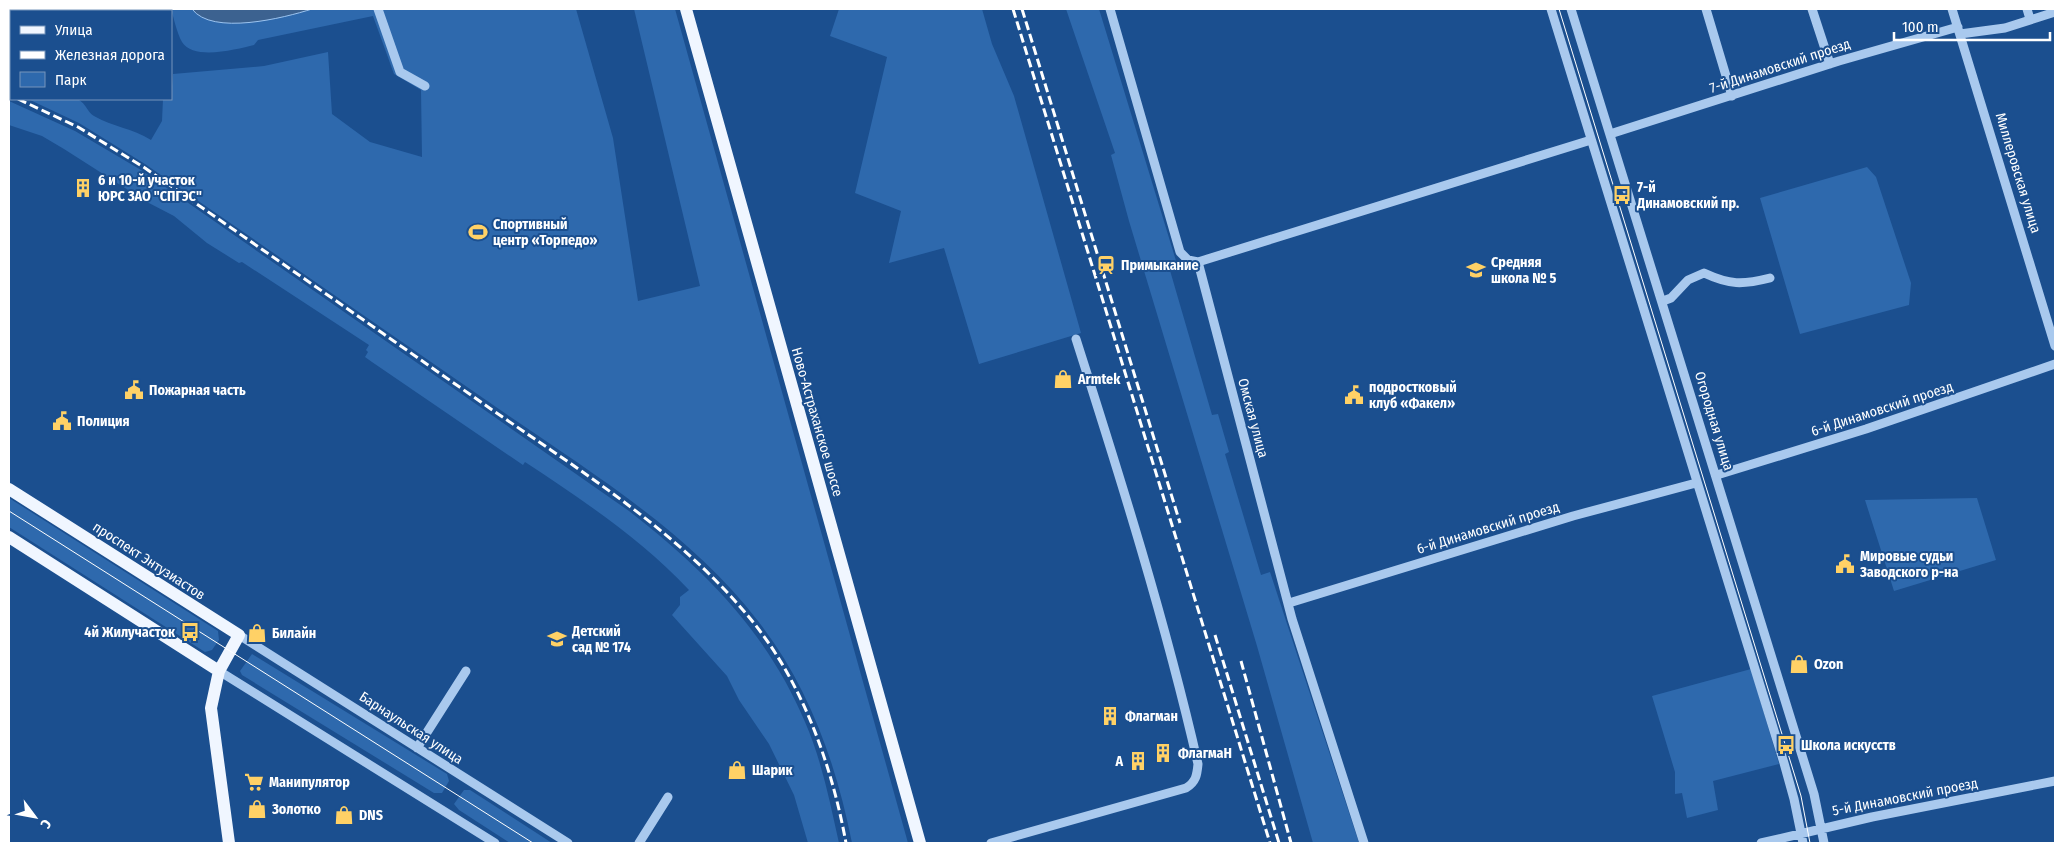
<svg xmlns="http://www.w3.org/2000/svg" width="2064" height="852" font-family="'Fira Sans Condensed',sans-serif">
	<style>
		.green { fill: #2e69ad }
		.water { fill: #3c6290; stroke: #9cc4f0 }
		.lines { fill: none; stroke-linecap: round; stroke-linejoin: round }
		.stream { stroke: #9cc4f0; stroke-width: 3 }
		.minor { stroke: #a9c9ee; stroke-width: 9 }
		.major { stroke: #f0f6ff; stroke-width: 12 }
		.tram { stroke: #fff; stroke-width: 1 }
		.rail { stroke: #fff; stroke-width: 3; stroke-dasharray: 9 4; stroke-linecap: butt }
		.labels { text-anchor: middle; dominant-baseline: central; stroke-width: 4; stroke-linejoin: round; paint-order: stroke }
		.street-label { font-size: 14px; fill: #fff; stroke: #1b4f8f }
		.poi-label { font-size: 14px; font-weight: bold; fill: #fff; stroke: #1b4f8f; text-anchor: start }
	</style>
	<rect width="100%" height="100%" fill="#1b4f8f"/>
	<!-- green -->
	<path class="green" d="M171,9H576L613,138L638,301L700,286L634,9H675L908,843H852C836,763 809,686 758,621C689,531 588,471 496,407C379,326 262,245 145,164L79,123L28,99C43,99 60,96 75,99C85,100 86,111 94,116C113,127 132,128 151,140L162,121L163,99H171L173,74L264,66L328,52L332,114L370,142L422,157L421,90L394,74L373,16L258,40L254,45C237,49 194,61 182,42C177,33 174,19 171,9Z
		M839,9H982L992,44L1014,96L1081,333L979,364L944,248L889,263L901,211L855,193L887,57L830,36Z
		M1066,9H1099L1177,264L1169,267L1212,415L1218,414L1229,452L1225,454L1261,575L1270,572L1359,843H1313L1257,646L1129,221L1111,155L1115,153Z
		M9,101L75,131L141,170L629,511C705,570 767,632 805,722C822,761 830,803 839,843H808L794,795L769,744L739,700L727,676L672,615L680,605V597L689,590C641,539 584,501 525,462L523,465L372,362L365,357L368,352L366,350L369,345L242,262L239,263L207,243L174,216L147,202L64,149L42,136L9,125Z
		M1867,167L1876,177L1911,283L1909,305L1800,334L1760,198Z
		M9,498L218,631L219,640L212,650L205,652L9,527Z
		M1977,498L1996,560L1894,591L1865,500Z
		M252,654L447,774L449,781L442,793H434L242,675L240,671Z
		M1751,669L1779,764L1713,781L1718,810L1687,818L1682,793L1675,794V772L1652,696Z
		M464,790H470L552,843H510L459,810L454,804Z"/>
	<!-- water -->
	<path class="water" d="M192,9H312C284,18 212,36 192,9Z"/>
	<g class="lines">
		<!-- stream -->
		<path class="stream" d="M67,11L72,9
			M9,40L11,39"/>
		<!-- minor -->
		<path class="minor" d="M378,9L400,72L425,86
			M1110,9L1180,252L1188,260L1198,262L1292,619L1364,843
			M1551,9L1784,763L1794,799L1803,843
			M1571,9L1814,794L1824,843
			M1706,9L1732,96
			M1812,9L1830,64
			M1952,9L2055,346
			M2027,9L2030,19
			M1960,34L2005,28L2055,12
			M1610,134L1839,61L1958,27
			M1198,262L1591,140
			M1663,301L1671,298L1688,280L1704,273C1730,285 1742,285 1770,278
			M1717,475L1866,429L2055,364
			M1289,603L1573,516L1696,483
			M239,635L568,843
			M219,671L495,843
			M417,748L466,671
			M639,843L668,797
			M991,843L1186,788C1196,782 1197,775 1198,764C1165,620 1121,480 1076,339
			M1761,843L1872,817L2055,781"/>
		<!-- major -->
		<path class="major" d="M686,9L920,843
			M9,489L239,635L219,671L211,708L229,843
			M9,537L219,671"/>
		<!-- tram -->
		<path class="tram" d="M1559,9L1801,796L1810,843
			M9,511L533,843"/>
		<!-- rail -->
		<path class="rail" d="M1013,9L1270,843
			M1022,9L1180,523
			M18,99L78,127L145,168C260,248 374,327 488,407C582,472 681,533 753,622C803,684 832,766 846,843
			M1215,635L1279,843
			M1241,661L1291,843"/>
	</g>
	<!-- icons -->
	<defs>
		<g id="building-bare" transform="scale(1.5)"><path d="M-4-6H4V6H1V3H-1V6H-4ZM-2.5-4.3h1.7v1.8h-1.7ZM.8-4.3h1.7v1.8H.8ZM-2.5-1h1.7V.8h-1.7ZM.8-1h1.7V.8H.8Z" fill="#ffd166" stroke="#1b4f8f" stroke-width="2.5" paint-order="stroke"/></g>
		<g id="bus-bare" transform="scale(1.5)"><path d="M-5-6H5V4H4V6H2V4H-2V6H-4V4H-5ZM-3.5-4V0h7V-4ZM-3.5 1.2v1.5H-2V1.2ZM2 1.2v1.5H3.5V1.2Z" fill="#ffd166" stroke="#1b4f8f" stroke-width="2.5" paint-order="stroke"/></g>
		<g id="stadium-bare" transform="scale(1.5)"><path d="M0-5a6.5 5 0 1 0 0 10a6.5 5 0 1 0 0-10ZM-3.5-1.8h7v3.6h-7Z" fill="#ffd166" stroke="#1b4f8f" stroke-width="2.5" paint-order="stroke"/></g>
		<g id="station-bare" transform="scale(1.5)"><path d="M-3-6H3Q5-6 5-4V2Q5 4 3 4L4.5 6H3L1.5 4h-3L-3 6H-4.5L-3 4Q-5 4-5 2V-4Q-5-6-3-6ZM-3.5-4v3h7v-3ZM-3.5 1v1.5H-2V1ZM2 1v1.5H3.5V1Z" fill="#ffd166" stroke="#1b4f8f" stroke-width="2.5" paint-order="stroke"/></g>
		<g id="school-bare" transform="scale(1.5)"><path d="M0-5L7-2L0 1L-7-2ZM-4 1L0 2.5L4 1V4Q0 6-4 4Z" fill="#ffd166" stroke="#1b4f8f" stroke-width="2.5" paint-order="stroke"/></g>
		<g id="shop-bare" transform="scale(1.5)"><path d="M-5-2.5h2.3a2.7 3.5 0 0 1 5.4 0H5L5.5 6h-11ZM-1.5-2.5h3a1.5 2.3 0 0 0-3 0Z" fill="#ffd166" stroke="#1b4f8f" stroke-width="2.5" paint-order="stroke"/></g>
		<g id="civic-bare" transform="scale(1.5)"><path d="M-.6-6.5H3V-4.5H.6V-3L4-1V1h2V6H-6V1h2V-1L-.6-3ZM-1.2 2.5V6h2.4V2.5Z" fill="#ffd166" stroke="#1b4f8f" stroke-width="2.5" paint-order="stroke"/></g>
		<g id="supermarket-bare" transform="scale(1.5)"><path d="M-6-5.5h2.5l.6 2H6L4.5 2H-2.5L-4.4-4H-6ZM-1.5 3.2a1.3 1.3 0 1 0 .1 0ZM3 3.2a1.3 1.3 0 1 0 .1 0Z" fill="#ffd166" stroke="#1b4f8f" stroke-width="2.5" paint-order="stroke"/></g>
	</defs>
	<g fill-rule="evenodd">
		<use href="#building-bare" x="83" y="188"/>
		<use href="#bus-bare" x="1622" y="195"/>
		<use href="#stadium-bare" x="478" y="232"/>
		<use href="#station-bare" x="1106" y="265"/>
		<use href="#school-bare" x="1476" y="270"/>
		<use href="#shop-bare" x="1063" y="379"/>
		<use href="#civic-bare" x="134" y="390"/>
		<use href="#civic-bare" x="1354" y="395"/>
		<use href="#civic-bare" x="62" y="421"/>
		<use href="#civic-bare" x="1845" y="564"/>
		<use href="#bus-bare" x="190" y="632"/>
		<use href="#shop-bare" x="257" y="633"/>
		<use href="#school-bare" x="557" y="639"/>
		<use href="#shop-bare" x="1799" y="664"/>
		<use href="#building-bare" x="1110" y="716"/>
		<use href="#bus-bare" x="1786" y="745"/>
		<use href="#building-bare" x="1163" y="753"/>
		<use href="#building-bare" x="1138" y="761"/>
		<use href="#shop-bare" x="737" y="770"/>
		<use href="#supermarket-bare" x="254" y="782"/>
		<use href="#shop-bare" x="257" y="809"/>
		<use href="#shop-bare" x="344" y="815"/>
	</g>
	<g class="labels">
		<!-- street labels -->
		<g class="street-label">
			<text transform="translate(1780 66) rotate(-18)">7-й Динамовский проезд</text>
			<text transform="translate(2018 173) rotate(73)">Миллеровская улица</text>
			<text transform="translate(1882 409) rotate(-18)">6-й Динамовский проезд</text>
			<text transform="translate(1253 418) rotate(75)">Омская улица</text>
			<text transform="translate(1714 421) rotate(73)">Огородная улица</text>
			<text transform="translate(817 422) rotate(74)">Ново-Астраханское шоссе</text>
			<text transform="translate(1488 528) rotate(-17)">6-й Динамовский проезд</text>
			<text transform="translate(149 561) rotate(33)">проспект Энтузиастов</text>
			<text transform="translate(411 728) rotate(33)">Барнаульская улица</text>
			<text transform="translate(1905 797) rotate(-11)">5-й Динамовский проезд</text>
		</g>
		<!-- poi labels -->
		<g class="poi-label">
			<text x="98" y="180">6 и 10-й участок<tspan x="98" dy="16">ЮРС ЗАО "СПГЭС"</tspan></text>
			<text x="1637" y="187">7-й<tspan x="1637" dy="16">Динамовский пр.</tspan></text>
			<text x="493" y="224">Спортивный<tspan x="493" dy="16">центр «Торпедо»</tspan></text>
			<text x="1491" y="262">Средняя<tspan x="1491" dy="16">школа № 5</tspan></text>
			<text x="1121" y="265">Примыкание</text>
			<text x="1078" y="379">Armtek</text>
			<text x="1369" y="387">подростковый<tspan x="1369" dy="16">клуб «Факел»</tspan></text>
			<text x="149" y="390">Пожарная часть</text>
			<text x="77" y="421">Полиция</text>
			<text x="1860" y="556">Мировые судьи<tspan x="1860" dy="16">Заводского р-на</tspan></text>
			<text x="572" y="631">Детский<tspan x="572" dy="16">сад № 174</tspan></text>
			<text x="175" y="632" text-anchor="end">4й Жилучасток</text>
			<text x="272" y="633">Билайн</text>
			<text x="1814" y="664">Ozon</text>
			<text x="1125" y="716">Флагман</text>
			<text x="1801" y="745">Школа искусств</text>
			<text x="1178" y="753">ФлагмаН</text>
			<text x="1123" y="761" text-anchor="end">A</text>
			<text x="752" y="770">Шарик</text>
			<text x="269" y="782">Манипулятор</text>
			<text x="272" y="809">Золотко</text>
			<text x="359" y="815">DNS</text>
		</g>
	</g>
	<!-- border -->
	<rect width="2064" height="852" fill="none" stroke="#ffffff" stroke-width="20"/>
	<!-- legend -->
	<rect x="10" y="10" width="162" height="90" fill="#1b4f8f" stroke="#7695bc"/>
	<rect x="20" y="26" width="25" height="8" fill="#f0f6ff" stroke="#7695bc"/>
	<text x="55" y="35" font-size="15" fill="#ffffff">Улица</text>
	<rect x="20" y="51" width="25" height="8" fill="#ffffff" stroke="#7695bc"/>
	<text x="55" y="60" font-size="15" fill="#ffffff">Железная дорога</text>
	<rect x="20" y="72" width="25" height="15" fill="#2e69ad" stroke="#7695bc"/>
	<text x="55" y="85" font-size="15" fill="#ffffff">Парк</text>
	<!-- north arrow -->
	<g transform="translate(35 817) rotate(122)" stroke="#1b4f8f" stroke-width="4" paint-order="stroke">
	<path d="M0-4L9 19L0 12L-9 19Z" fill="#ffffff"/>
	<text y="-8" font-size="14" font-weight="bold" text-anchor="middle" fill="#ffffff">С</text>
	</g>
	<!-- scale -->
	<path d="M1894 32v8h156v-8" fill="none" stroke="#ffffff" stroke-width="2.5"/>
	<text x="1902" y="32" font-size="15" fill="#ffffff" stroke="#1b4f8f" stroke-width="4" paint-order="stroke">100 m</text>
</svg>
